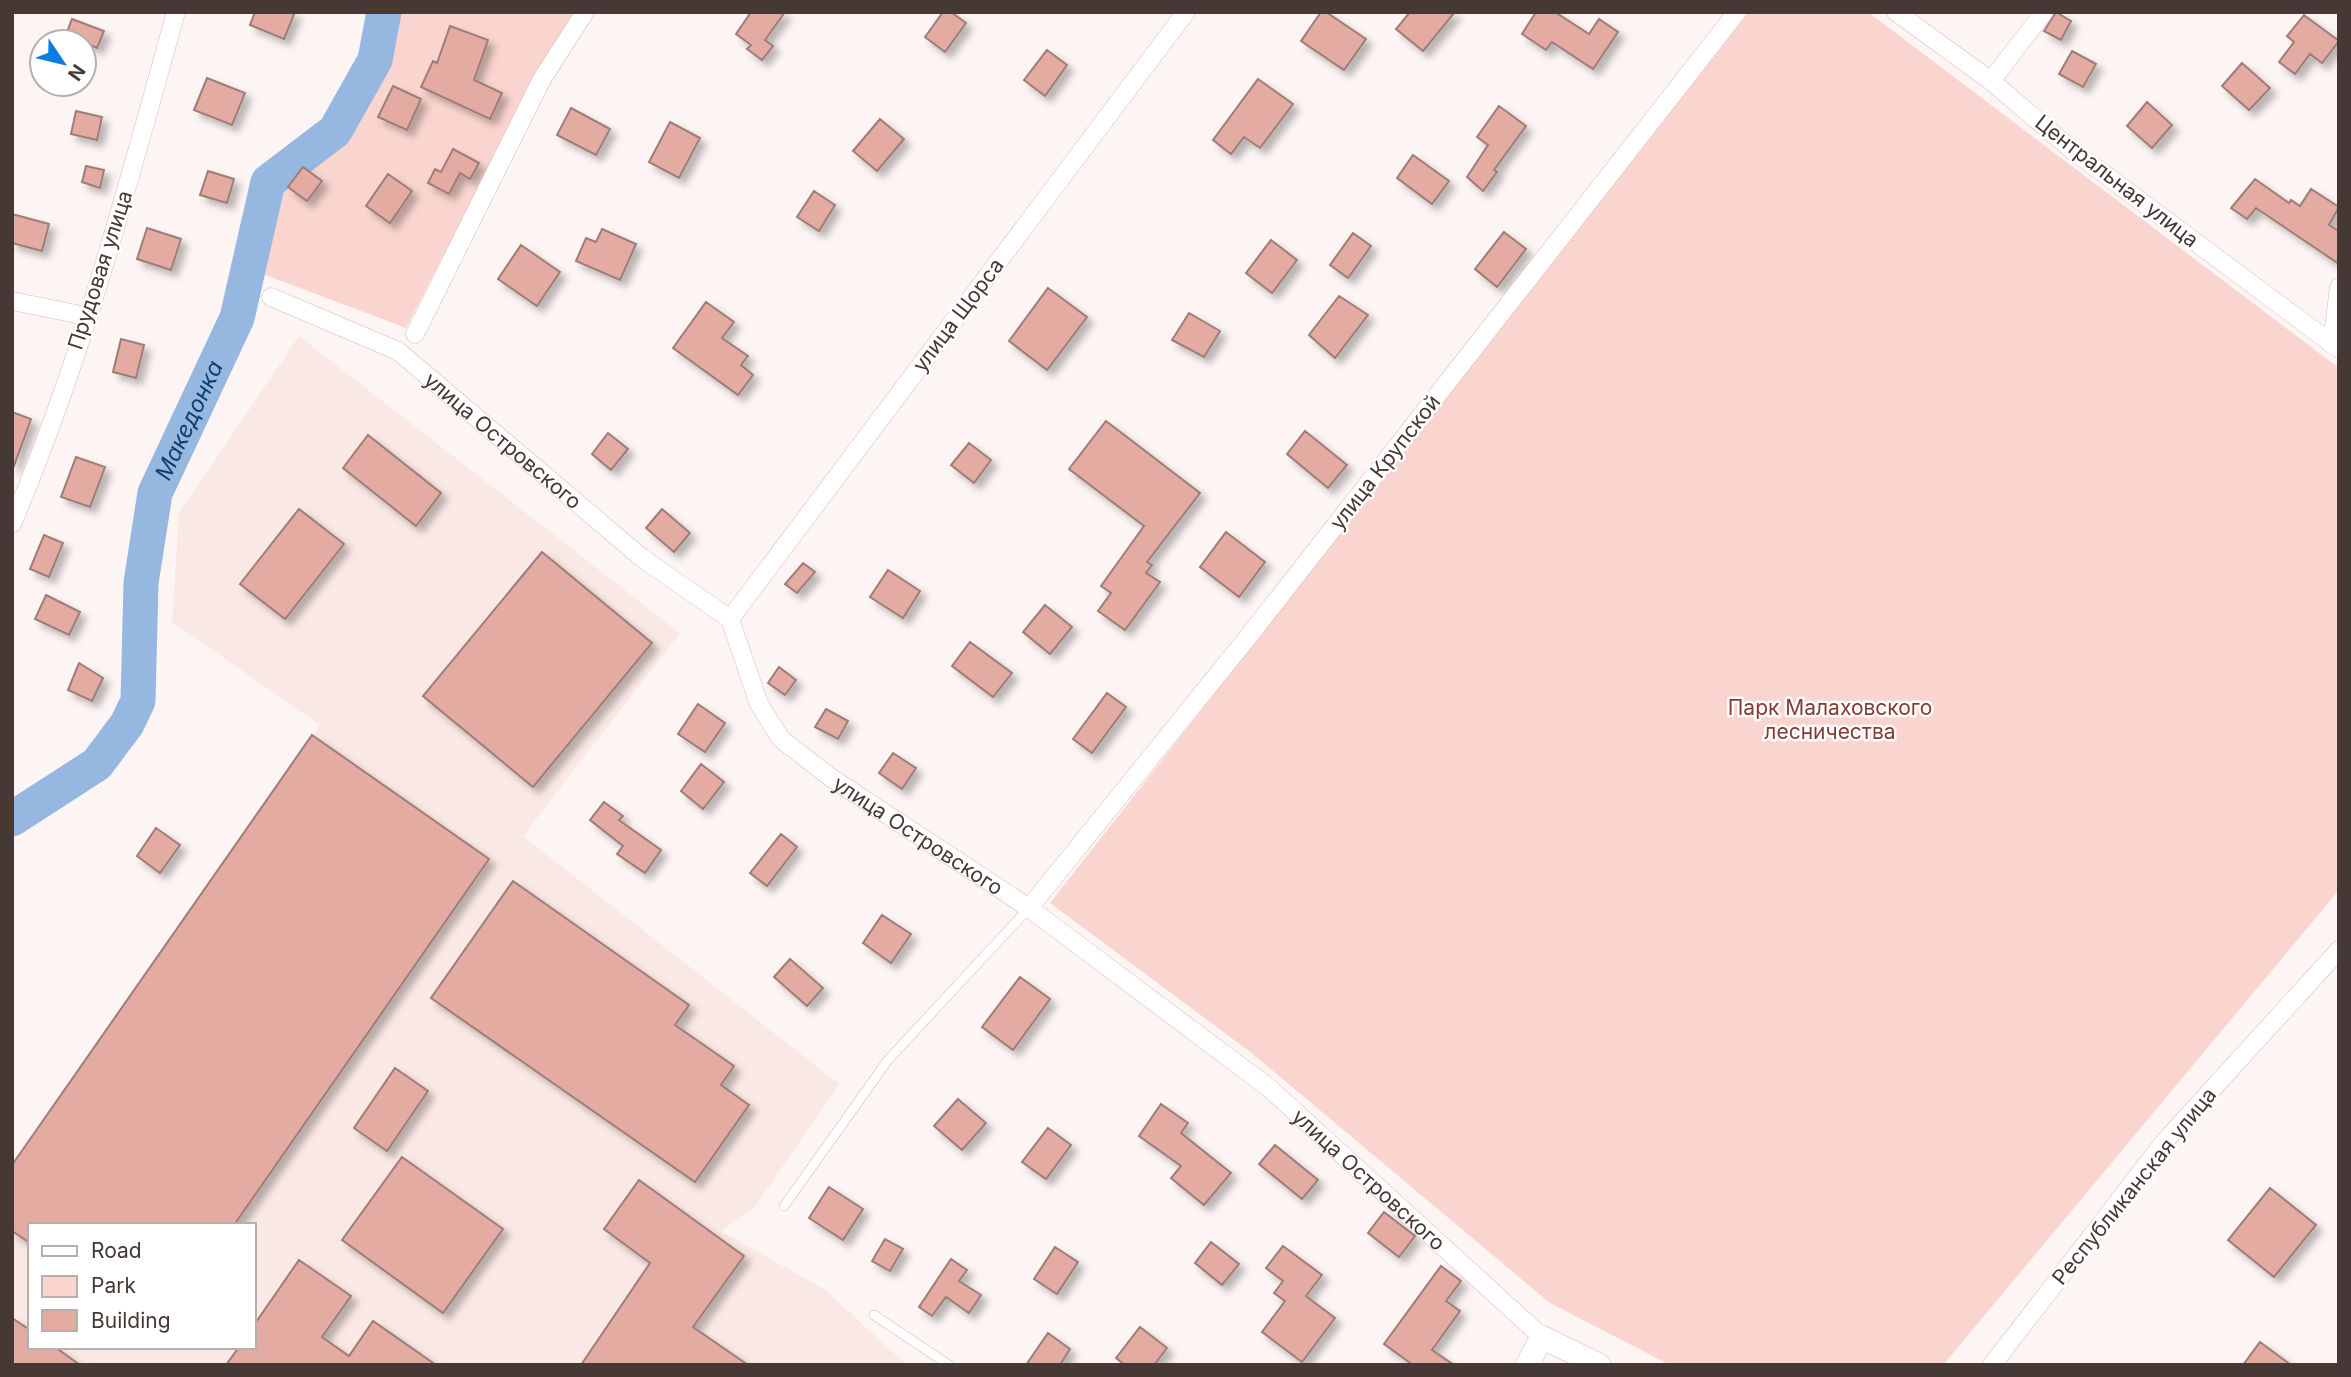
<svg xmlns="http://www.w3.org/2000/svg" width="2351" height="1377" font-family="Inter,sans-serif">
	<style>
		.built { fill: #fae8e4; fill-rule: evenodd }
		.green { fill: #fad5cf }
		.lines { fill: none; stroke-linecap: round; stroke-linejoin: round }
		.river { stroke: #95b7e0; stroke-width: 35 }
		.building { fill: #e4aba2; stroke: #9e7d78; stroke-width: 2; filter: url(#shadow) }
		.service-casing { stroke: #debab4; stroke-width: 10 }
		.minor-casing { stroke: #debab4; stroke-width: 19 }
		.tertiary-casing { stroke: #debab4; stroke-width: 24 }
		.service { stroke: #fff; stroke-width: 9 }
		.minor { stroke: #fff; stroke-width: 18 }
		.tertiary { stroke: #fff; stroke-width: 23 }
		.labels { text-anchor: middle; dominant-baseline: central; stroke-width: 5; stroke-linejoin: round; paint-order: stroke }
		.street-label { font-size: 21px; fill: #463835; stroke: #fff }
		.park-label { font-size: 21px; fill: #833c33; stroke: #fff }
		.water-label { font-size: 23px; font-style: italic; fill: #0f4071; stroke: #fff }
	</style>
	<defs>
		<filter id="shadow"><feDropShadow dx="6" dy="6" stdDeviation="3.5" flood-color="#0004"/></filter>
	</defs>
	<rect width="100%" height="100%" fill="#fdf5f4"/>
	<!-- built -->
	<path class="built" d="M299,336L680,633L523,836L839,1084L755,1207L721,1231L824,1289L907,1365H12V1164L320,725L172,622L179,513ZM30,1225H254V1347H30Z"/>
	<!-- green -->
	<path class="green" d="M396,12H576L535,77L406,328L255,271L273,187L341,134L385,62Z
		M1749,12H1868L2339,368V890L1943,1365H1670L1550,1303L1249,1051L1050,903Z"/>
	<g class="lines">
		<!-- river -->
		<path class="river" id="s1" d="M12,819L97,764L127,724L138,701L141,583L155,493L237,318L268,182L335,131L375,60L384,12"/>
	</g>
	<!-- building -->
	<path class="building" d="M255,12H295L284,39L250,25Z
		M751,12H785L765,40L773,46L762,60L747,49L751,45L736,34Z
		M943,12H951L966,23L945,52L925,37Z
		M1321,12H1326L1366,39L1344,70L1301,41Z
		M1410,12H1455L1423,51L1396,29Z
		M1536,12H1555L1589,34L1599,19L1618,32L1593,69L1552,42L1546,50L1522,34Z
		M2056,12L2071,21L2061,40L2044,31Z
		M2304,15L2339,41L2322,63L2310,54L2295,74L2279,62L2294,42L2287,36Z
		M72,19L104,31L97,48L84,42H63Z
		M450,26L488,40L474,80L502,93L490,119L421,87L433,61L437,63Z
		M1047,50L1067,65L1045,96L1024,80Z
		M2072,51L2096,64L2083,87L2059,74Z
		M2242,63L2270,88L2249,110L2222,86Z
		M207,78L245,93L232,125L194,110Z
		M1258,79L1293,104L1260,148L1244,137L1231,154L1213,140Z
		M393,86L421,99L407,130L378,117Z
		M2147,102L2172,125L2152,148L2127,126Z
		M1499,106L1526,126L1494,170L1497,172L1483,191L1467,177L1488,145L1477,137Z
		M571,108L610,129L596,155L557,135Z
		M76,111L102,117L97,140L71,134Z
		M880,119L904,139L877,171L853,151Z
		M670,122L700,138L679,178L649,162Z
		M453,149L479,163L470,179L460,173L449,194L428,183L435,169L441,172Z
		M1413,155L1449,181L1432,204L1397,178Z
		M86,166L104,170L100,188L82,182Z
		M303,167L322,181L307,201L288,187Z
		M208,171L234,179L227,203L200,195Z
		M388,174L412,191L390,223L366,206Z
		M2255,179L2289,203L2291,200L2300,206L2311,189L2339,207L2329,225L2339,231V264L2256,208L2247,219L2231,208Z
		M814,191L835,205L819,231L797,217Z
		M12,214L49,224L42,251L12,243Z
		M147,228L181,239L171,270L137,259Z
		M602,229L636,244L620,280L576,261L586,238L596,242Z
		M1504,232L1526,249L1497,287L1475,269Z
		M1353,233L1371,246L1348,278L1330,265Z
		M1271,240L1297,260L1272,293L1246,273Z
		M521,245L560,272L537,306L498,279Z
		M1048,288L1087,317L1047,370L1009,341Z
		M1339,296L1368,315L1335,358L1309,335Z
		M706,302L734,322L722,338L748,356L741,365L753,375L738,395L673,348Z
		M1189,313L1220,331L1204,357L1172,340Z
		M121,339L144,345L136,378L113,372Z
		M12,412L31,419L14,466H12Z
		M1106,421L1200,493L1147,562L1152,565L1146,573L1160,582L1125,630L1098,611L1111,593L1101,586L1144,526L1069,469Z
		M1305,431L1347,465L1328,488L1287,454Z
		M608,433L628,449L611,470L592,454Z
		M368,435L441,493L416,526L343,468Z
		M969,443L991,460L974,483L951,465Z
		M76,457L105,467L90,507L61,497Z
		M299,509L344,544L285,619L240,584Z
		M662,509L690,533L674,552L646,528Z
		M1226,532L1265,562L1239,597L1200,567Z
		M44,535L63,543L49,577L30,569Z
		M542,552L652,643L533,787L423,696Z
		M803,563L815,572L797,593L785,584Z
		M888,570L920,591L903,618L870,597Z
		M46,595L80,612L69,635L35,619Z
		M1045,605L1072,627L1050,654L1023,632Z
		M970,642L1012,673L993,697L952,666Z
		M79,663L103,678L92,701L68,690Z
		M779,667L796,680L785,695L768,683Z
		M1107,693L1126,707L1092,753L1073,739Z
		M698,704L725,723L705,752L678,734Z
		M826,709L848,721L838,739L815,727Z
		M312,735L489,859L234,1225H30V1243L12,1231V1165Z
		M893,753L916,768L902,789L879,773Z
		M701,764L724,782L703,809L681,791Z
		M604,802L623,816L619,820L661,850L645,873L617,854L623,846L590,820Z
		M156,828L180,845L160,873L137,856Z
		M781,834L797,847L767,886L750,873Z
		M513,881L689,1005L675,1025L734,1066L721,1085L749,1105L695,1182L431,998Z
		M882,915L911,934L891,963L863,943Z
		M790,959L823,988L807,1006L774,977Z
		M1020,977L1050,999L1013,1050L982,1027Z
		M395,1068L428,1091L387,1151L354,1128Z
		M958,1099L986,1123L962,1150L934,1126Z
		M1161,1104L1188,1123L1181,1133L1231,1173L1204,1205L1171,1178L1181,1166L1139,1136Z
		M1048,1128L1071,1145L1046,1179L1022,1162Z
		M1275,1145L1318,1180L1302,1199L1259,1164Z
		M402,1157L503,1229L443,1313L342,1240Z
		M639,1180L744,1256L693,1327L748,1365H581L650,1263L604,1229Z
		M829,1187L863,1209L843,1240L809,1218Z
		M2270,1188L2316,1225L2274,1277L2228,1240Z
		M1384,1212L1415,1236L1399,1257L1368,1233Z
		M885,1239L903,1249L890,1271L872,1261Z
		M1211,1242L1239,1264L1222,1285L1195,1263Z
		M1283,1246L1322,1275L1306,1296L1335,1318L1302,1362L1262,1332L1285,1301L1274,1293L1283,1281L1266,1268Z
		M1055,1247L1078,1262L1057,1294L1034,1279Z
		M951,1259L967,1270L959,1281L981,1295L969,1313L946,1297L932,1316L919,1307Z
		M299,1260L351,1296L322,1337L349,1356L373,1321L436,1365H226L239,1347H254V1325Z
		M1441,1266L1461,1281L1446,1301L1460,1311L1432,1350L1454,1365H1413L1384,1344Z
		M12,1318L30,1330V1347H55L80,1365H12Z
		M1140,1327L1167,1348L1154,1365H1125L1116,1358Z
		M1048,1333L1070,1349L1060,1365H1026Z
		M2260,1342L2291,1365H2243Z"/>
	<g class="lines">
		<!-- service casing -->
		<g class="service-casing">
			<path id="service" d="M784,1206L888,1060L1029,908
				M874,1315L949,1365"/>
		</g>
		<!-- minor casing -->
		<g class="minor-casing">
			<g id="minor">
				<path d="M1896,12L1991,81L2072,150L2339,349"/>
				<path d="M1991,81L2044,12"/>
				<path id="s2" d="M271,297L398,351L642,558L730,619L759,704L781,739L830,777L1029,908L1268,1087L1542,1337"/>
				<path d="M12,301L86,316"/>
				<path d="M415,334L542,79L585,12"/>
				<path d="M2332,345L2339,287"/>
				<path d="M12,524C82,360 128,184 176,12"/>
				<path d="M730,619L1186,12"/>
				<path d="M1029,908L1252,632L1737,12"/>
				<path d="M1992,1365L2165,1141L2339,950"/>
			</g>
		</g>
		<!-- tertiary casing -->
		<g class="tertiary-casing">
			<path id="tertiary" d="M1527,1365L1542,1337L1599,1365"/>
		</g>
		<!-- service -->
		<use href="#service" class="service"/>
		<!-- minor -->
		<use href="#minor" class="minor"/>
		<!-- tertiary -->
		<use href="#tertiary" class="tertiary"/>
	</g>
	<g class="labels">
		<!-- street labels -->
		<g class="street-label">
			<text transform="translate(2117 181) rotate(38)">Центральная улица</text>
			<text transform="translate(100 270) rotate(-72)">Прудовая улица</text>
			<text transform="translate(958 315) rotate(-53)">улица Щорса</text>
			<text stroke="none"><textPath href="#s2" startOffset="276">улица Островского</textPath></text>
			<text transform="translate(1385 462) rotate(-52)">улица Крупской</text>
			<text stroke="none"><textPath href="#s2" startOffset="864">улица Островского</textPath></text>
			<text stroke="none"><textPath href="#s2" startOffset="1432">улица Островского</textPath></text>
			<text transform="translate(2134 1186) rotate(-51)">Республиканская улица</text>
		</g>
		<!-- park labels -->
		<g class="park-label">
			<text x="1830" y="707">Парк Малаховского<tspan x="1830" dy="24">лесничества</tspan></text>
		</g>
		<!-- water labels -->
		<g class="water-label">
			<text stroke="none"><textPath href="#s1" startOffset="466">Македонка</textPath></text>
		</g>
	</g>
	<!-- border -->
	<rect width="2351" height="1377" fill="none" stroke="#463835" stroke-width="28"/>
	<!-- legend -->
	<rect x="28" y="1223" width="228" height="126" fill="#ffffff" stroke="#b5afae" stroke-width="2"/>
	<rect x="42" y="1246" width="35" height="10" fill="#ffffff" stroke="#b5afae" stroke-width="2"/>
	<text x="91" y="1258" font-size="21" fill="#463835">Road</text>
	<rect x="42" y="1276" width="35" height="21" fill="#fad5cf" stroke="#b5afae" stroke-width="2"/>
	<text x="91" y="1293" font-size="21" fill="#463835">Park</text>
	<rect x="42" y="1310" width="35" height="21" fill="#e4aba2" stroke="#b5afae" stroke-width="2"/>
	<text x="91" y="1328" font-size="21" fill="#463835">Building</text>
	<!-- north arrow -->
	<g transform="translate(63 63) rotate(125)"><circle r="33" fill="#ffffff" stroke="#b5afae" stroke-width="2"/>
	<path d="M0-5L12 26L0 18L-12 26Z" fill="#097fe6"/>
	<text y="-10" font-size="19" font-weight="bold" text-anchor="middle" fill="#463835">N</text>
	</g>
</svg>
